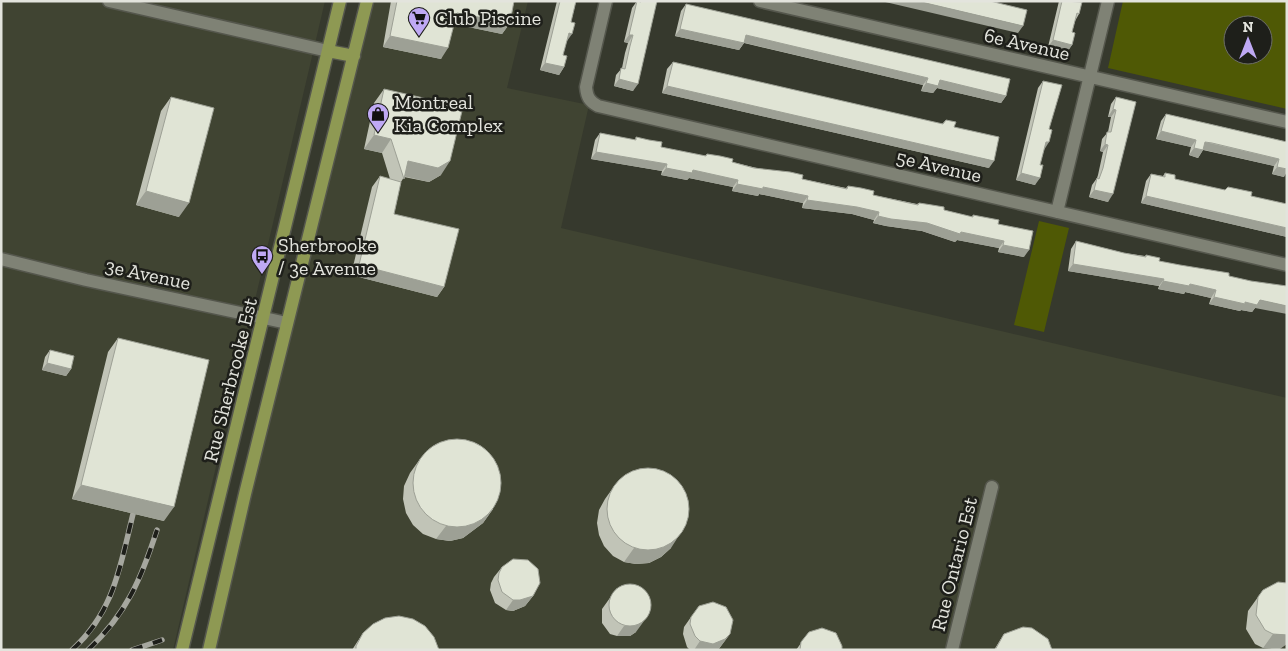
<svg xmlns="http://www.w3.org/2000/svg" width="1288" height="651" font-family="'Zilla Slab',serif">
	<style>
		.built { fill: #404432 }
		.green { fill: #4f5905; fill-rule: evenodd }
		.lines { fill: none; stroke-linecap: round; stroke-linejoin: round }
		.minor-casing { stroke: #55574d; stroke-width: 15 }
		.primary-casing { stroke: #55574d; stroke-width: 15 }
		.minor { stroke: #7f8275; stroke-width: 12 }
		.primary { stroke: #8e9953; stroke-width: 12 }
		.rail-casing { stroke: #a6a79f; stroke-width: 5.5 }
		.rail { stroke: #1e1f1a; stroke-width: 4; stroke-dasharray: 11; stroke-linecap: butt }
		.wall { fill: #c1c4b7 }
		.shaded-wall { fill: #9da095 }
		.building { fill: #e0e4d5; stroke: #9da095 }
		.labels { text-anchor: middle; dominant-baseline: central; stroke-width: 5; stroke-linejoin: round; paint-order: stroke }
		.poi-label { font-size: 20px; fill: #e3e4dd; stroke: #1e1f1a; text-anchor: start }
		.street-label { font-size: 20px; fill: #e3e4dd; stroke: #1e1f1a }
	</style>
	<rect width="100%" height="100%" fill="#36392d"/>
	<!-- built -->
	<path class="built" d="M1,1H325L173,650H1Z
		M368,1H528L507,88L589,105L561,228L1287,398V650H209Z"/>
	<!-- green -->
	<path class="green" d="M1123,1H1287V109L1108,68ZM1233,25H1263V55H1233Z
		M1039,221L1069,228L1044,332L1014,325Z"/>
	<g class="lines">
		<!-- minor casing -->
		<g class="minor-casing">
			<path id="minor" d="M109,1L328,51
				M606,1L586,87C587,97 589,101 598,106L1287,265
				M760,1L1287,122
				M1057,212L1108,1
				M1,259L86,280L287,323
				M952,650L992,487"/>
		</g>
		<!-- primary casing -->
		<g class="primary-casing">
			<path id="primary" d="M328,51L354,56
				M182,650L340,1
				M209,650L245,494L367,1"/>
		</g>
		<!-- minor -->
		<use href="#minor" class="minor"/>
		<!-- primary -->
		<use href="#primary" class="primary"/>
		<!-- rail casing -->
		<g class="rail-casing">
			<path id="rail" d="M72,650C114,612 120,567 133,514
				M88,650C127,613 141,579 157,530
				M132,650L162,640"/>
		</g>
		<!-- rail -->
		<use href="#rail" class="rail"/>
	</g>
	<!-- wall -->
	<path class="wall" d="M391,1H514L510,23L502,34L454,24L441,59L383,47Z
		M557,1H576L563,55L564,67L559,75L540,70Z
		M637,1H657L633,91L614,86L616,75L622,68L625,53L628,43L624,42L632,8Z
		M1059,1H1080L1079,14L1075,21L1072,32V45L1067,52L1048,47Z
		M686,4L1006,96L1001,103L937,88L933,93L921,91L923,85L744,43L739,50L675,36L681,11Z
		M673,62L942,124L946,120L954,127L989,168L662,93L667,69Z
		M1043,81L1049,129L1035,185L1016,180L1038,88Z
		M384,89L441,175L429,182L404,177L401,182L394,214L444,287L437,297L351,275L372,187L380,176L390,179L382,153L364,149L374,103Z
		M171,97L179,217L136,205L161,111Z
		M1116,97L1136,102L1108,202L1089,197L1092,185L1097,178L1098,175L1103,152L1100,151L1102,139L1108,132L1111,117H1108L1111,104Z
		M1166,114L1287,142L1284,177L1272,174L1274,166L1203,150L1198,158L1189,155L1191,147L1156,139L1161,121Z
		M600,133L635,140L636,137L661,147L705,156L707,154L732,162L802,179L846,188L848,186L873,195L917,204L919,203L944,210L972,217L973,215L998,224L1024,257L998,252L999,248L957,240L955,242L922,231L886,226L873,223L874,220L852,214L802,208L803,203L759,194L758,196L732,191L733,187L689,178L687,180L661,175L662,171L591,159L595,140Z
		M1165,173L1175,179L1287,204V237L1141,203L1146,181L1151,174L1163,176Z
		M1076,241L1124,253L1145,256L1146,255L1159,261L1229,276L1255,308L1252,312L1241,310L1240,311L1209,304L1211,298L1185,292L1184,294L1158,289L1159,286L1068,271L1071,249Z
		M118,338L164,521L72,499L108,352Z
		M50,350L71,369L66,376L42,370L45,357Z
		M420,459L493,509L483,523L463,538L450,541L436,539L423,534L413,525L406,513L403,499L404,486L410,473Z
		M615,485L671,548L661,557L649,563L636,564L624,562L613,556L604,546L599,535L597,523L599,510L605,499Z
		M502,567L533,596L525,606L513,611L506,610L495,603L490,590L491,583L494,577Z
		M617,588L636,632L630,636H617L610,634L602,623V609Z
		M1263,590L1280,649L1263,648L1255,644L1246,629L1248,611Z
		M691,617L730,634L718,650H690L687,647L683,634L684,627Z
		M809,632L842,650H796Z
		M363,633L439,650H352Z
		M1004,634L1052,650H994Z"/>
	<!-- shaded-wall -->
	<path class="shaded-wall" d="M881,1H917L1023,26L1018,33Z
		M457,13L510,23L502,34L449,23Z
		M680,29L744,43L739,50L675,36Z
		M569,33L572,34L567,41L564,40Z
		M629,35H633L628,43L624,42Z
		M746,35L928,78L923,85L741,42Z
		M390,36L448,48L441,59L383,47Z
		M1053,40L1072,45L1067,52L1048,47Z
		M545,63L564,67L559,75L540,70Z
		M619,79L638,84L633,91L614,86Z
		M940,80L1006,96L1001,103L937,88L933,93L921,91L926,83Z
		M667,86L994,161L989,168L662,93Z
		M1113,109L1116,110L1111,117H1108Z
		M1161,131L1196,140L1191,147L1156,139Z
		M374,135L391,139L382,153L364,149Z
		M1046,142H1049L1044,150Z
		M1205,142L1279,159L1274,166L1200,149Z
		M1105,144L1108,145L1103,152L1100,151Z
		M1194,148L1203,150L1198,158L1189,155Z
		M596,152L667,164L662,171L591,159Z
		M408,161H450L441,175L429,182L403,176Z
		M1277,167L1287,169V172L1284,177L1272,174Z
		M666,168L693,170L738,180L733,187L689,178L687,180L661,175Z
		M1021,173L1040,178L1035,185L1016,180Z
		M737,184L763,187L808,196L803,203L759,194L758,196L732,191Z
		M1094,190L1113,194L1108,202L1089,197Z
		M146,191L189,203L179,217L136,205Z
		M1146,196L1287,228V237L1141,203Z
		M807,200L857,207L879,212L874,220L852,214L802,208Z
		M878,216L927,223L961,232L1004,241L999,248L957,240L955,242L922,231L886,226L873,223Z
		M1003,245L1029,250L1024,257L998,252Z
		M1073,264L1164,279L1159,286L1068,271Z
		M359,265L444,287L437,297L351,275Z
		M1163,281L1190,284L1216,290L1211,298L1185,292L1184,294L1158,289Z
		M1214,297L1245,302L1260,300L1287,306V314L1255,308L1252,312L1241,310L1240,311L1209,304Z
		M47,363L71,369L66,376L42,370Z
		M81,485L174,507L164,521L72,499Z
		M493,509L483,523L463,538L450,541L436,539L446,526Z
		M680,534L671,548L661,557L649,563L636,564L624,562L634,548Z
		M533,596L525,606L513,611L506,610L513,600Z
		M644,621L636,632L630,636H617L624,626Z
		M730,634L718,650H694L700,641Z
		M1273,634L1287,635V644L1280,649L1263,648Z"/>
	<!-- building -->
	<path class="building" d="M397,1H514L510,23L457,13L448,48L390,36Z
		M560,1H576L571,22L575,23L572,34L569,33L563,55L567,56L564,67L545,63Z
		M637,1L641,2V1H657L638,84L619,79L621,68L625,69L630,46L633,35H629Z
		M917,1H990L1027,10L1023,26Z
		M1062,1L1082,2L1079,14L1077,13L1072,32L1075,33L1072,45L1053,40Z
		M686,4L1010,79L1006,96L940,80L938,86L926,83L928,78L746,35L744,43L680,29Z
		M673,62L943,124L946,120L956,122L954,127L999,137L994,161L667,86Z
		M1043,81L1062,85L1049,129L1052,130L1049,142H1046L1040,165H1043L1040,178L1021,173Z
		M384,89L463,107L450,161L438,168L408,161L404,179L391,139L374,135Z
		M171,97L214,108L189,203L146,191Z
		M1116,97L1136,102L1113,194L1094,190L1097,178L1099,179L1103,168L1108,145L1105,144L1107,132H1111L1116,110L1113,109Z
		M1166,114L1287,142V169L1277,167L1279,159L1212,143L1205,142L1203,150L1194,148L1196,140L1161,131Z
		M600,133L636,140V137L649,140L662,142L661,147L706,156L707,154L720,156L733,159L732,162L754,168L790,172L803,175L802,179L847,189L848,186L861,188L874,191L873,195L918,205L919,203L932,205L944,207V210L973,217V215L999,220L998,224L1033,231L1029,250L1003,245L1004,241L961,232L960,234L927,223L891,219L878,216L879,212L857,207L807,200L808,196L763,187V189L737,184L738,180L693,170L692,173L666,168L667,164L596,152Z
		M1165,173L1175,175V179L1225,190L1228,187L1252,192L1251,196L1287,204V228L1146,196L1151,174L1165,177Z
		M380,176L401,182L394,214L459,229L444,287L359,265Z
		M1076,241L1124,253L1146,257V255L1160,258L1159,261L1180,265L1229,273V276L1251,281L1287,286V306L1260,300L1257,305L1245,302V304L1214,297L1216,290L1190,284L1189,286L1163,281L1164,279L1073,264Z
		M118,338L209,360L174,507L81,485Z
		M50,350L74,356L71,369L47,363Z
		M413 483a44 44 0 1 1 88 0a44 44 0 1 1-88 0Z
		M607 509a41 41 0 1 1 82 0a41 41 0 1 1-82 0Z
		M513,559L528,560L538,569L540,583L533,596L520,600H513L502,592L498,580L499,573L502,567Z
		M1278,582L1287,583V635L1273,634L1265,630L1256,615L1258,597L1263,590Z
		M609 605a21 21 0 1 1 42 0a21 21 0 1 1-42 0Z
		M713,602L726,607L733,620L730,634L725,639L713,644L700,641L695,636L690,624L691,617L699,606Z
		M399,616L413,619L425,626L434,637L439,650H356V646L363,633L373,624L385,618Z
		M1023,627L1032,628L1048,639L1052,650H995L1004,634Z
		M822,628L836,633L842,646V650H800L801,642L809,632Z"/>
	<!-- icons -->
	<defs>
		<g id="supermarket-pin" transform="scale(1.125)"><path d="M0 17L-7.5 6A9.5 9.5 0 1 1 7.5 6Z" fill="#bfa9f4" stroke="#1e1f1a"/><path d="M-6-5.5h2.5l.6 2H6L4.5 2H-2.5L-4.4-4H-6ZM-1.5 3.2a1.3 1.3 0 1 0 .1 0ZM3 3.2a1.3 1.3 0 1 0 .1 0Z" fill="#111"/></g>
		<g id="shop-pin" transform="scale(1.125)"><path d="M0 17L-7.5 6A9.5 9.5 0 1 1 7.5 6Z" fill="#bfa9f4" stroke="#1e1f1a"/><path d="M-5-2.5h2.3a2.7 3.5 0 0 1 5.4 0H5L5.5 6h-11ZM-1.5-2.5h3a1.5 2.3 0 0 0-3 0Z" fill="#111"/></g>
		<g id="bus-pin" transform="scale(1.125)"><path d="M0 17L-7.5 6A9.5 9.5 0 1 1 7.5 6Z" fill="#bfa9f4" stroke="#1e1f1a"/><path d="M-5-6H5V4H4V6H2V4H-2V6H-4V4H-5ZM-3.5-4V0h7V-4ZM-3.5 1.2v1.5H-2V1.2ZM2 1.2v1.5H3.5V1.2Z" fill="#111"/></g>
	</defs>
	<g fill-rule="evenodd">
		<use href="#supermarket-pin" x="419" y="18"/>
		<use href="#shop-pin" x="378" y="114"/>
		<use href="#bus-pin" x="262" y="256"/>
	</g>
	<g class="labels">
		<!-- poi labels -->
		<g class="poi-label">
			<text x="435" y="18">Club Piscine</text>
			<text x="394" y="102">Montreal<tspan x="394" dy="23">Kia Complex</tspan></text>
			<text x="278" y="245">Sherbrooke<tspan x="278" dy="23">/ 3e Avenue</tspan></text>
		</g>
		<!-- street labels -->
		<g class="street-label">
			<text transform="translate(1027 44) rotate(13)">6e Avenue</text>
			<text transform="translate(939 166) rotate(13)">5e Avenue</text>
			<text transform="translate(148 274) rotate(12)">3e Avenue</text>
			<text transform="translate(230 380) rotate(-76)">Rue Sherbrooke Est</text>
			<text transform="translate(954 564) rotate(-76)">Rue Ontario Est</text>
		</g>
	</g>
	<!-- border -->
	<rect width="1288" height="651" fill="none" stroke="#e3e4dd" stroke-width="5"/>
	<!-- north arrow -->
	<g transform="translate(1248 40)"><circle r="24" fill="#1e1f1a" stroke="#6d6e68"/>
	<path d="M0-4L9 19L0 12L-9 19Z" fill="#bfa9f4"/>
	<text y="-8" font-size="14" font-weight="bold" text-anchor="middle" fill="#e3e4dd">N</text>
	</g>
</svg>
